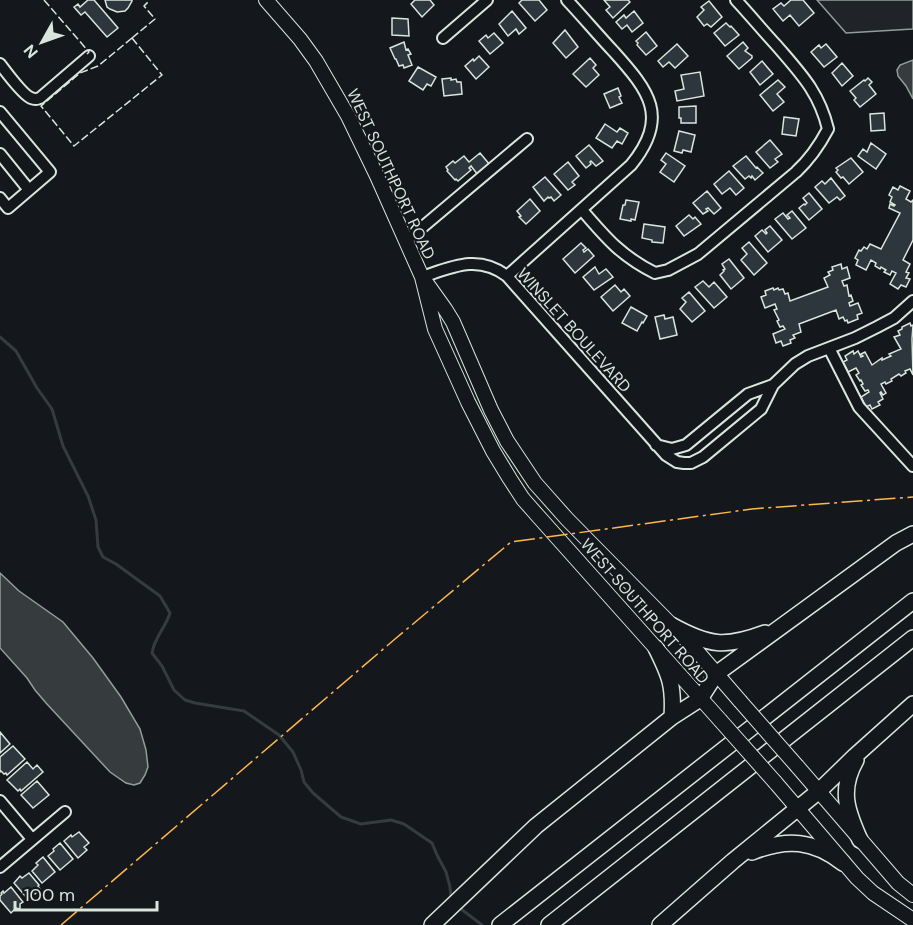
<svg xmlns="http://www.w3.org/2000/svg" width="913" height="925" font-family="'DM Sans',sans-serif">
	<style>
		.green { fill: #202428; stroke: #939e99; stroke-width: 1.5 }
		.water { fill: #363b3e; stroke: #939e99; stroke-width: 1.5 }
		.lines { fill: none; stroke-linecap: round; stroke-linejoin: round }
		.stream { stroke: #363b3e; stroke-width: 3 }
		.building { fill: #2c363c; stroke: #d8e6dc; stroke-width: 1.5 }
		.minor-casing { stroke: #d8e6dc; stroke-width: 14 }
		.major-casing { stroke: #d8e6dc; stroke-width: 16 }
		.highway-casing { stroke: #d8e6dc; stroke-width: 18 }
		.minor { stroke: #14181c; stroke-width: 10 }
		.major { stroke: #14181c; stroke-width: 14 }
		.highway { stroke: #14181c; stroke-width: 15 }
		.major-bridge-casing { stroke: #d8e6dc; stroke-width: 16; stroke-linecap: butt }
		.major-bridge { stroke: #14181c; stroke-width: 14 }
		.fence { stroke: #d8e6dc; stroke-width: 1.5; stroke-dasharray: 8 3; stroke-linecap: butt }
		.power { stroke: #ffb74d; stroke-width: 1.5; stroke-dasharray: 21 4.5 3 4.5; stroke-linecap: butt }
		.labels { text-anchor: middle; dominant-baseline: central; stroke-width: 4.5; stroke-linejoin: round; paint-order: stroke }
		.street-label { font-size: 16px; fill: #d8e6dc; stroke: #14181c }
	</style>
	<rect width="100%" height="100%" fill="#14181c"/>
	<!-- green -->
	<path class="green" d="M817,0H913V29L846,33Z"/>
	<!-- water -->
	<path class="water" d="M913,60V99L906,86L898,76L897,70L900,65Z
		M0,573L19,591L63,622L93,658L121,697L140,729L146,750L148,767L145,775L140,783L134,785L126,783L110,772L46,703L35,690L27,678L0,648Z"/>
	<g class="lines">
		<!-- stream -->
		<path class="stream" d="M0,337L16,351L37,388L52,409L63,446L88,496L96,520L98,547L103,557L116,564L160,596L170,613C166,627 154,638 152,653L162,666L174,690L185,700L195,703L244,711L279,735L293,752L301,770L304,782L313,793L341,817L361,824L391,820L404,824L432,843L437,855L446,872L450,887L451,898
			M457,906L482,925"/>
	</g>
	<!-- building -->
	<path class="building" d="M88,0H94L118,28L107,37L85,12L81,15L74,7L78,4L80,7Z
		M105,0H132V1L128,8L125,11L117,12L110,9L107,7Z
		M415,0H430L434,5L422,17L411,4Z
		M522,0H539L547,10L535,21L519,3Z
		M604,0H628L630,2L613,18L606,10L610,7Z
		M791,0H803L814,13L799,26L790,15L783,21L773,9L781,3L784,6Z
		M709,1L722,17L711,27L707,24L704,26L697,17L704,10L701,7Z
		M512,11L526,28L519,34L516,29L508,36L499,24Z
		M634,11L643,23L632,32L627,25L622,29L616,22L624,15L626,18Z
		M392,18L408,19L409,36L392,35Z
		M726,23L730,27L731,26L739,35L725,46L714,33Z
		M565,30L578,47L566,58L553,43Z
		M646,32L657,46L646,55L637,45L638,43L636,41Z
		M494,33L503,43L490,54L479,41L486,35L488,38Z
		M404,42L406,50L408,49L411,54L408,55L412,65L404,68L403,65L399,66L396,59H395L390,48Z
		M743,42L748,48L745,51L752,56V58L739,69L727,56Z
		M677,44L688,56L675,68L669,62L663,67L658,61Z
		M826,44L837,57L824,67L811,52L819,45L821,48Z
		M479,56L489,67L476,79L465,66L473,59L474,61Z
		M590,58L596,65L593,68L599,75L586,87L573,74Z
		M762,61L773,74L760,85L750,72Z
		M842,63L853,76L842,86L832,73Z
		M418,67L436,77L431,86L427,84L423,90L409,81Z
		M700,72L704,96L677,101L675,91L684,89L681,75Z
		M451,78V80L456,79L457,82H461L462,94L444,96L442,79Z
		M868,78L872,82L869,85L876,94L860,107L854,100L856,98L850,91L864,80L865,81Z
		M778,80L785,87L777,94L784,102L773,111L760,95Z
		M618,88L621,96L619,97L622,103L610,108L604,94Z
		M696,106V123H681V118H679V107Z
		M884,113L885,130L871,131L870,114Z
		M784,117L799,119L796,136L782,134Z
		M605,124L617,132L620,128L628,133L622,144L617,141L612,148L596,138Z
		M679,131L695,135L691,152L683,150L682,153L674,151Z
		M770,140L782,154L775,159L778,162L770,168L756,152Z
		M871,143L886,154L876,169L858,156L863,149L867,152Z
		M589,145L603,161L596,166L591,161L590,162L591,164L586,168L576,156Z
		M480,153L490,165L478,175L471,166L469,168L471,170L458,181L456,179L455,180L447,171L448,170L446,167L453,161L455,163L464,156L469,162Z
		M666,153L685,166L674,182L660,172L666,164L661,160Z
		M746,156L756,168L757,167L763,173L755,180L752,176L751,178L749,176L745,179L733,166Z
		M851,158L863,172L849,184L843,177L841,178L836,172L838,170L836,168Z
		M568,162L579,176L572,182L575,185L568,190L554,174Z
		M729,171L744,188L736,195L730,188L722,194L714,184Z
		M545,177L561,195L554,201L551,197L549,198L548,197L544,201L533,187Z
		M831,178L845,196L840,200L837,197L829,203L815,187L822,181L825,184Z
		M900,186L910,191L906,199L911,202L913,200V240L903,260L910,264L906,272L909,273L906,278L910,279L906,287L901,285L898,289L890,284L896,273L892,271L890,275L884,272L886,270L881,267L880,269L875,266L876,263L871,260L866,270L856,265L858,260L855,258L859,250L861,251L864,247L867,249L870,244L881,249L900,213L889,208L890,204L894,206L895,205L890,202L892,197L889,195L893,187L898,190Z
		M707,191L721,208L714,214L708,208L706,209L708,211L703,214L693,203Z
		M809,193L822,209L809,220L799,208L804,204L805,205L807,203L803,198Z
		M530,199L540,211L526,224L519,217L521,216L517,211Z
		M626,200L639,202L635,220L631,219V221L620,219L623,205H625Z
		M792,211L806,228L792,239L775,219L783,213L788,219L790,218L787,215Z
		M689,215L693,219L695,217L701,224L684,236L676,226Z
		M644,224L665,227L663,243L652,242V240L642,238Z
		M770,226L782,240L768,252L755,236L762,230L766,234L767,233L765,230Z
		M749,242L767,263L754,275L741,260L747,254L742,248Z
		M581,243L586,248L583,250L584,252L588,249L594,256L575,273L563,259Z
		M729,259L744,278L731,289L720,275L724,271L723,270L725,269L722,264Z
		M841,264L842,269L847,267L850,278L842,281L844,286L847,285L849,296L851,295L853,301L849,303L850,306L858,303L862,313L857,315L858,319L848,323L847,320L845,321L843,317L839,319L836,310L799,324L801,332L793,335L795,338L790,340L791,343L783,346L781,341L776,343L773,334L785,329L783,326L780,327L777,321L779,320L774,310L777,309L775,304L765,308L761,297L766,295L765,291L773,288L774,290L778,288L779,290L783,289L785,294L788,293L790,301L828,287L824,278L830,275L828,272L833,270L832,267Z
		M595,267L599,274L606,269L613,277L594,290L583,277Z
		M703,281L709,287L714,282L727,297L714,308L695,287Z
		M615,285L621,292L624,289L630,296L613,311L601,297Z
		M689,292L705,311L692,322L680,309L686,302L682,298Z
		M631,307L647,316L643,323L642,322L637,331L622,323Z
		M664,315L665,319L673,317L677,335L660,339L655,317Z
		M910,323L911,326L913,325L912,339L913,375L910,369L905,371L906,373L901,376L899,374L891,379L892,381L886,384L885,382L881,384L886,393L883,395L881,392L880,393L883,399L878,402L880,405L872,409L870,405L866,407L861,397L869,392L868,390L865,391L861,385L863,384L861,380L860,381L856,375L859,373L856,368L848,372L843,362L847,360L845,356L853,351L854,354L858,351L861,357L863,356L861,354L865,352L872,365L882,358V360L891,356L889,354L901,349L894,337L900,335L898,331L902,329V327Z
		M0,732L10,744L0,753Z
		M13,746L25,759L7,775L6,773L4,774L1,771L0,772V757Z
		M27,762L33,769L37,765L43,772L21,791L20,789L18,791L7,780Z
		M37,781L49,795L33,808L21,795Z
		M79,832L89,843L84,847L87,850L78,858L64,841L71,835L72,837Z
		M60,843L73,859L60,870L48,856L54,851L53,849Z
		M43,857L55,872L42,883L32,871L38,865L36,863Z
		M29,873L39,885L38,886L40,889L35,894L32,891L26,897L14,883L20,876L22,878Z
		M11,887L23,902L20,904V909L16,908L11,913L0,900V896L2,894L1,893L3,891L4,893Z"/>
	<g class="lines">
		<!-- minor casing -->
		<g class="minor-casing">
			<path id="minor" d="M443,38L487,0
				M0,64C6,72 23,95 31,98C36,100 36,99 40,98L89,56
				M0,112L50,172L8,208L0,198
				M0,154L29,190
				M582,210C606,238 621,256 655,273L668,270L698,254L796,172C810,159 819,146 828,129C819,92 801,74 777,46C763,31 750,15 736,0
				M406,241L527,139
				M507,276L631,165C670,117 649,91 614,52C598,35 583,17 567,0
				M422,277C452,267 478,254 507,276L666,455L677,462L684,463H691L703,457L761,409L773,385L795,364L808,356L855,338L877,327L894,318L913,301
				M829,348L859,407L913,466
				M656,445L672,449L686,445L748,394L773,385
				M0,801L32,839
				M0,867L65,812"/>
		</g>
		<!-- major casing -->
		<g class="major-casing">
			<path id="major" d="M266,0L300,39L316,61L348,116L377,176L422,277L435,329L468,402L493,451L510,479L523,499L538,516L720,720
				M425,281L445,309L453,322L491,410L507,441L535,483L567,519L696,650L740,701
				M797,766L898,883L913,895
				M775,782L857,878L873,893L913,920"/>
		</g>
		<!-- highway casing -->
		<g class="highway-casing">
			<path id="highway" d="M671,625C709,646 725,648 765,633
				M656,648C670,676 674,686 672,717
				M856,760C839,790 847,811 860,840
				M752,852C787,838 813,840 843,863
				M432,925L536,826L672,717L700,699L716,674L896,543L913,534
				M500,925L913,601
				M549,925L913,638
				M660,925L733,861L819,791L855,756L913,704"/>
		</g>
		<!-- minor -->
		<use href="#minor" class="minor"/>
		<!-- major -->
		<use href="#major" class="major"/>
		<!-- highway -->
		<use href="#highway" class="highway"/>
		<!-- major-bridge casing -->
		<g class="major-bridge-casing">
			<path id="major-bridge" d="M740,701L797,766
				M720,720L775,782"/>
		</g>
		<!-- major-bridge -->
		<use href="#major-bridge" class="major-bridge"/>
		<!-- fence -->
		<path class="fence" d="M44,0L89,52L87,54
			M132,38L162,75L74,146L41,106L80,73L98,66Z
			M132,38L155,19L144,6L148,2L147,0"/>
		<!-- power -->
		<path class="power" d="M61,925L395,639L511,542L752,509L913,497"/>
	</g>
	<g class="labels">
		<!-- street labels -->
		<g class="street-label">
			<text transform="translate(391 174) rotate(65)">WEST SOUTHPORT ROAD</text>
			<text transform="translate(574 330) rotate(48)">WINSLET BOULEVARD</text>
			<text transform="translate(645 611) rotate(49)">WEST SOUTHPORT ROAD</text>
		</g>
	</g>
	<!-- north arrow -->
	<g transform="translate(42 42) rotate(230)" stroke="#14181c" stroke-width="4.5" paint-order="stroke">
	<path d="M0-4.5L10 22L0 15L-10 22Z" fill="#d8e6dc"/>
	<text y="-9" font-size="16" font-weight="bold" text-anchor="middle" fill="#d8e6dc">N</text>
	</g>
	<!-- scale -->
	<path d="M15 901v9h142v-9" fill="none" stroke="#d8e6dc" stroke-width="3"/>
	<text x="24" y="901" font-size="18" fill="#d8e6dc" stroke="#14181c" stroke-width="4.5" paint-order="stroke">100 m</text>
</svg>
